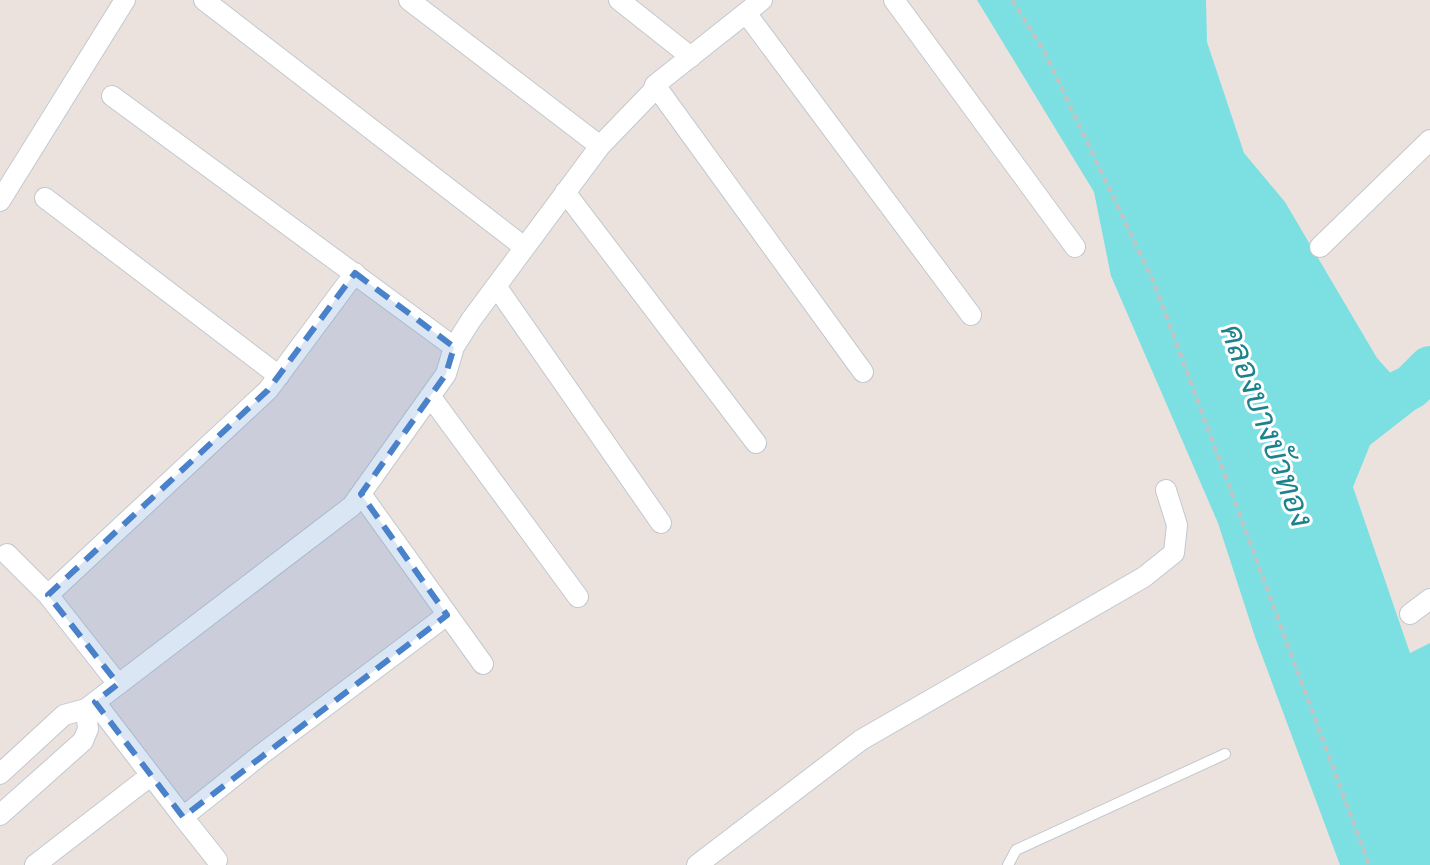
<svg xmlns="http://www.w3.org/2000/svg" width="1430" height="865" font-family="'Titillium Web',Sarabun,sans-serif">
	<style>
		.water { fill: #7ce0e2 }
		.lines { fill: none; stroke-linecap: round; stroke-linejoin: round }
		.river { stroke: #7ce0e2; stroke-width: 44 }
		.service-casing { stroke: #c2c8cf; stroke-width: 12 }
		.minor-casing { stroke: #c2c8cf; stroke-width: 22 }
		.path { stroke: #c3c3c3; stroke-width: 4; stroke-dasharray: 6 4; stroke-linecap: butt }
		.service { stroke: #fff; stroke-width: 10 }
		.minor { stroke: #fff; stroke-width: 20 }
		.marked { fill: #4982cb; fill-opacity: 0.2; stroke: #4982cb; stroke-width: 6; stroke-dasharray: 16 10; stroke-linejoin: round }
		.labels { text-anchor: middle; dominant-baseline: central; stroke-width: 6; stroke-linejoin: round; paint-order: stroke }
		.water-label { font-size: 32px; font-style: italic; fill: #1c828d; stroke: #fff }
	</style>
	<rect width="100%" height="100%" fill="#ebe2de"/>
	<!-- water -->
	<path class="water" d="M977,0H1206L1207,42L1244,153L1285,202L1377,358L1420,406L1370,445L1353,487L1410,653L1430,643V865H1340L1255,637L1218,523L1111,276L1094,192Z"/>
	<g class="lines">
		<!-- river -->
		<path class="river" d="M1354,414L1411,387L1430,368"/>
		<!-- service casing -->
		<g class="service-casing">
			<path id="service" d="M1008,865L1016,850L1225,754"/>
		</g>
		<!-- minor casing -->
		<g class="minor-casing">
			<path id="minor" d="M204,0L524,247
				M409,0L600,146
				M619,0L691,57
				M894,0L1075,247
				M746,13L971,315
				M655,85L863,372
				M112,96L454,347
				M565,192L756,443
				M45,198L279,376
				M0,201L125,0
				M1320,247L1430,140
				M496,286L661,523
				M430,396L578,597
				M361,494L483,664
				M7,554L48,595
				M1410,614L1430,599
				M118,684L48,595L268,390L355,273
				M95,702L183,817L263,753L447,615
				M0,774L64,715L86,709L352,506L446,374L454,347L471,320L600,146L653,91L655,85L762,0
				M0,815L83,741L88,729L86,709
				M183,817L217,860
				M35,865L150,776
				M697,865L861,740L1144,577L1174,553L1177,525L1166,490"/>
		</g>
		<!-- path -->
		<path class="path" d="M1012,0L1045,53L1154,283L1369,865"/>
		<!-- service -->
		<use href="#service" class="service"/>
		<!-- minor -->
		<use href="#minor" class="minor"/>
	</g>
	<!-- marked area -->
	<path class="marked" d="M355,273L454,347L446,374L361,494L447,615L183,817L95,702L118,684L48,595L268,390Z"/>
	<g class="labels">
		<!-- water labels -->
		<g class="water-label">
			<text transform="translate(1268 425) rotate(70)">คลองบางบัวทอง</text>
		</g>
	</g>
</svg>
